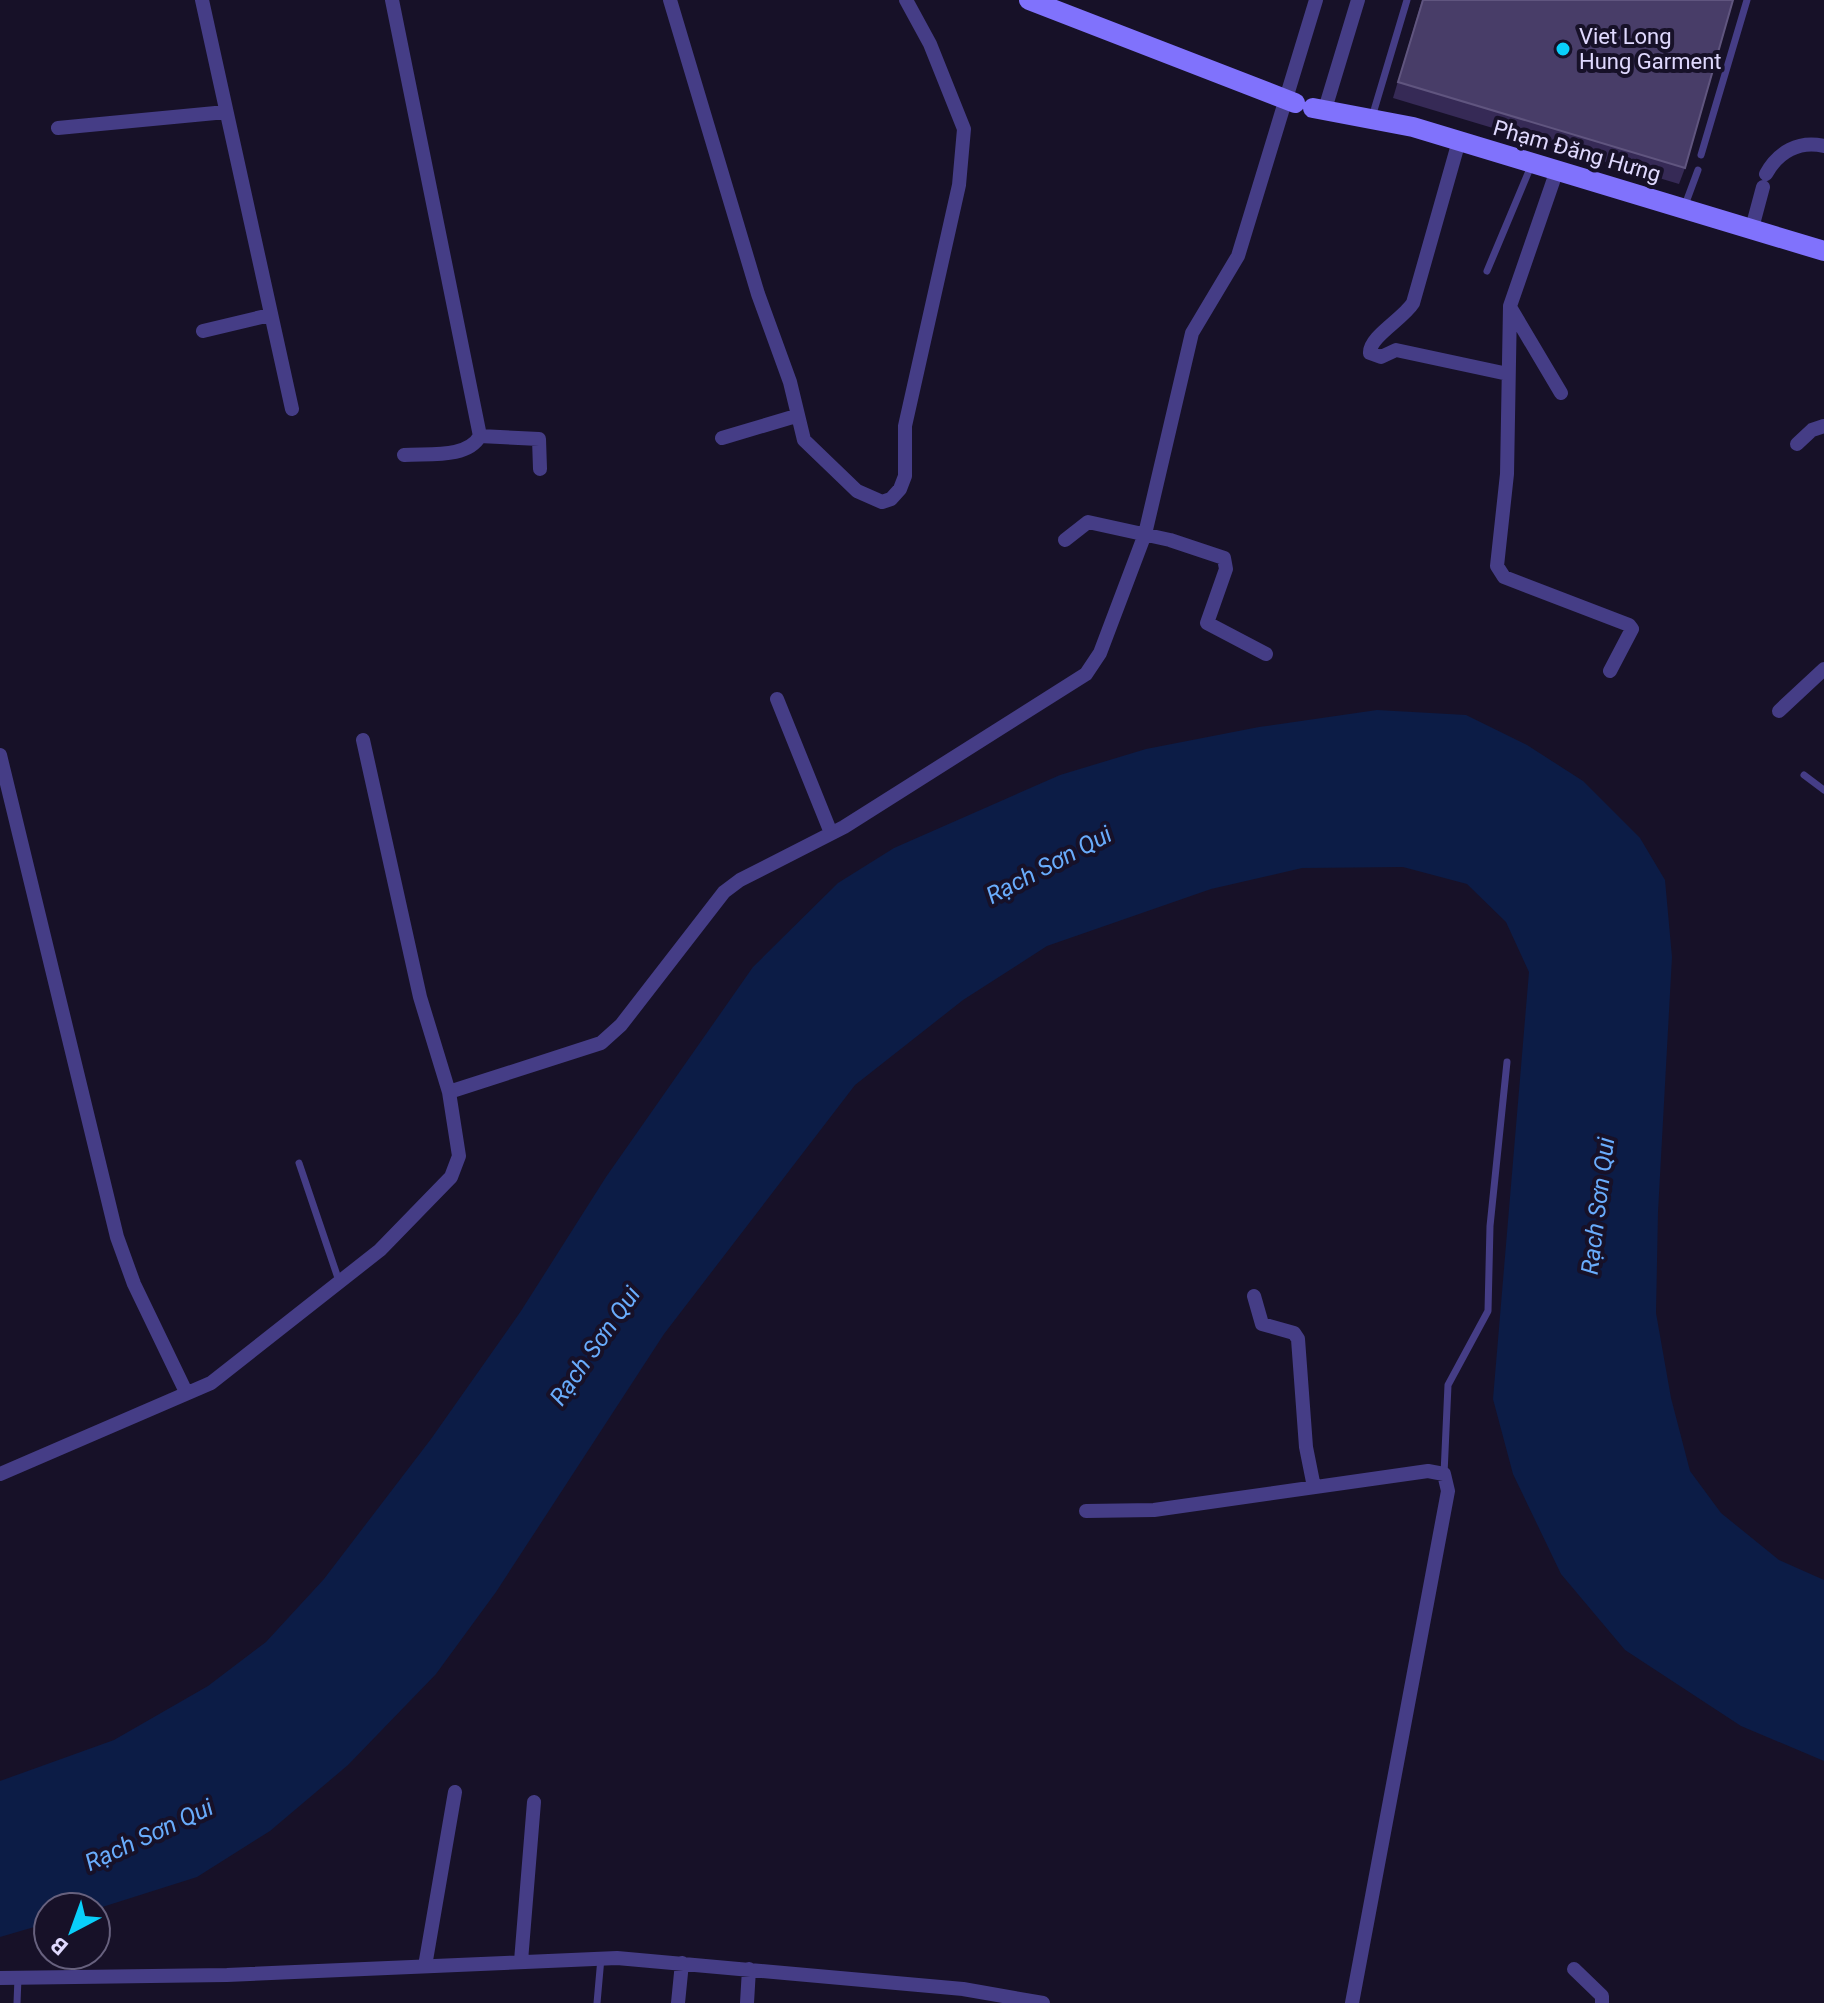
<svg xmlns="http://www.w3.org/2000/svg" width="1824" height="2003" font-family="Roboto,sans-serif">
	<style>
		.water { fill: #0c1c46 }
		.lines { fill: none; stroke-linecap: round; stroke-linejoin: round }
		.lane { stroke: #453d86; stroke-width: 7 }
		.street { stroke: #453d86; stroke-width: 14 }
		.secondary { stroke: #8072fc; stroke-width: 20 }
		.wall { fill: #362a56 }
		.building { fill: #483d68; stroke: #60557f; stroke-width: 2 }
		.poi-dot { fill: #09cffa; stroke: #171128; stroke-width: 3 }
		.labels { text-anchor: middle; dominant-baseline: central; stroke-width: 8; stroke-linejoin: round; paint-order: stroke }
		.poi-label { font-size: 22px; fill: #e0d9fe; stroke: #171128; text-anchor: start }
		.street-label { font-size: 22px; fill: #e0d9fe; stroke: #171128 }
		.water-label { font-size: 24px; font-style: italic; fill: #69acfc; stroke: #171128 }
	</style>
	<rect width="100%" height="100%" fill="#171128"/>
	<!-- water -->
	<path class="water" d="M1377,710L1466,715L1527,745L1583,781L1640,838L1665,880L1672,957L1658,1212L1656,1313L1671,1398L1690,1471L1721,1513L1779,1560L1824,1580V1761L1741,1726L1625,1650L1561,1574L1513,1474L1493,1399L1529,972L1506,922L1467,884L1403,867L1302,868L1211,889L1047,946L963,1000L855,1085L664,1334L496,1592L436,1674L348,1765L270,1831L197,1877L96,1909L48,1907V1923L0,1937V1781L114,1740L208,1686L266,1642L324,1579L431,1439L521,1311L606,1177L753,967L838,883L894,848L1060,775L1146,749L1259,727Z"/>
	<g class="lines">
		<!-- lane -->
		<path class="lane" d="M1372,117L1407,0
			M1701,155L1747,0
			M1685,205L1698,170
			M1487,271L1531,166
			M1804,775L1824,790
			M299,1163L339,1281
			M1444,1474L1448,1385L1488,1311L1490,1226L1507,1062
			M17,2003L18,1978
			M597,2003L601,1958"/>
		<!-- street -->
		<path class="street" d="M202,0L292,409
			M392,0L480,436C467,459 428,453 404,455
			M670,0L758,294L790,382L804,440L857,491L882,502L891,499L900,489L905,476V426L959,185L964,129L930,44L906,0
			M1325,109L1358,0
			M58,128L226,112
			M1459,141L1413,303C1403,319 1369,337 1370,353L1381,357L1396,350L1508,374
			M1557,170L1510,306L1507,474L1497,566L1504,577L1629,625L1632,629L1610,671
			M1766,174C1778,152 1799,140 1824,146
			M1752,228L1763,187
			M1510,307L1561,393
			M203,331L270,315
			M480,436L539,439L540,469
			M722,438L796,416
			M1797,444L1812,430L1824,426
			M1065,540L1088,522L1170,540L1224,558L1226,569L1207,623L1266,654
			M777,699L831,833
			M1779,711L1824,669
			M363,740L420,997L449,1092
			M0,755L117,1237L134,1284L186,1392
			M1254,1296L1262,1324L1294,1333L1298,1339L1306,1447L1314,1487
			M0,1474L211,1383L380,1250L451,1177L459,1156L449,1092L601,1043L621,1025L724,892L740,880L844,827L1086,674L1100,653L1145,534L1192,333L1238,256L1316,0
			M1086,1511L1154,1510L1428,1471L1444,1474L1448,1491L1352,2003
			M521,1961L534,1802
			M425,1966L455,1792
			M1574,1969L1602,1996V2003
			M0,1978L227,1975L617,1958L963,1989L1043,2003
			M678,2003L682,1963
			M747,2003L749,1969"/>
		<!-- secondary -->
		<path class="secondary" d="M1029,0L1295,103
			M1313,108L1413,127L1824,251"/>
	</g>
	<!-- wall -->
	<path class="wall" d="M1422,0H1733L1685,168L1679,184L1393,98Z"/>
	<!-- building -->
	<path class="building" d="M1423,0H1733L1685,168L1398,82Z"/>
	<!-- markers -->
	<circle class="poi-dot" cx="1563" cy="49" r="8"/>
	<g class="labels">
		<!-- poi labels -->
		<g class="poi-label">
			<text x="1579" y="36">Viet Long<tspan x="1579" dy="25">Hung Garment</tspan></text>
		</g>
		<!-- street labels -->
		<g class="street-label">
			<text transform="translate(1577 151) rotate(16)">Phạm Đăng Hưng</text>
		</g>
		<!-- water labels -->
		<g class="water-label">
			<text transform="translate(1049 865) rotate(-28)">Rạch Sơn Qui</text>
			<text transform="translate(1598 1206) rotate(-83)">Rạch Sơn Qui</text>
			<text transform="translate(595 1346) rotate(-55)">Rạch Sơn Qui</text>
			<text transform="translate(149 1835) rotate(-25)">Rạch Sơn Qui</text>
		</g>
	</g>
	<!-- north arrow -->
	<g transform="translate(72 1931) rotate(221)"><circle r="38" fill="#171128" stroke="#67617e" stroke-width="2"/>
	<path d="M0-6L14 30L0 20L-14 30Z" fill="#09cffa"/>
	<text y="-12" font-size="22" font-weight="bold" text-anchor="middle" fill="#e0d9fe">B</text>
	</g>
</svg>
